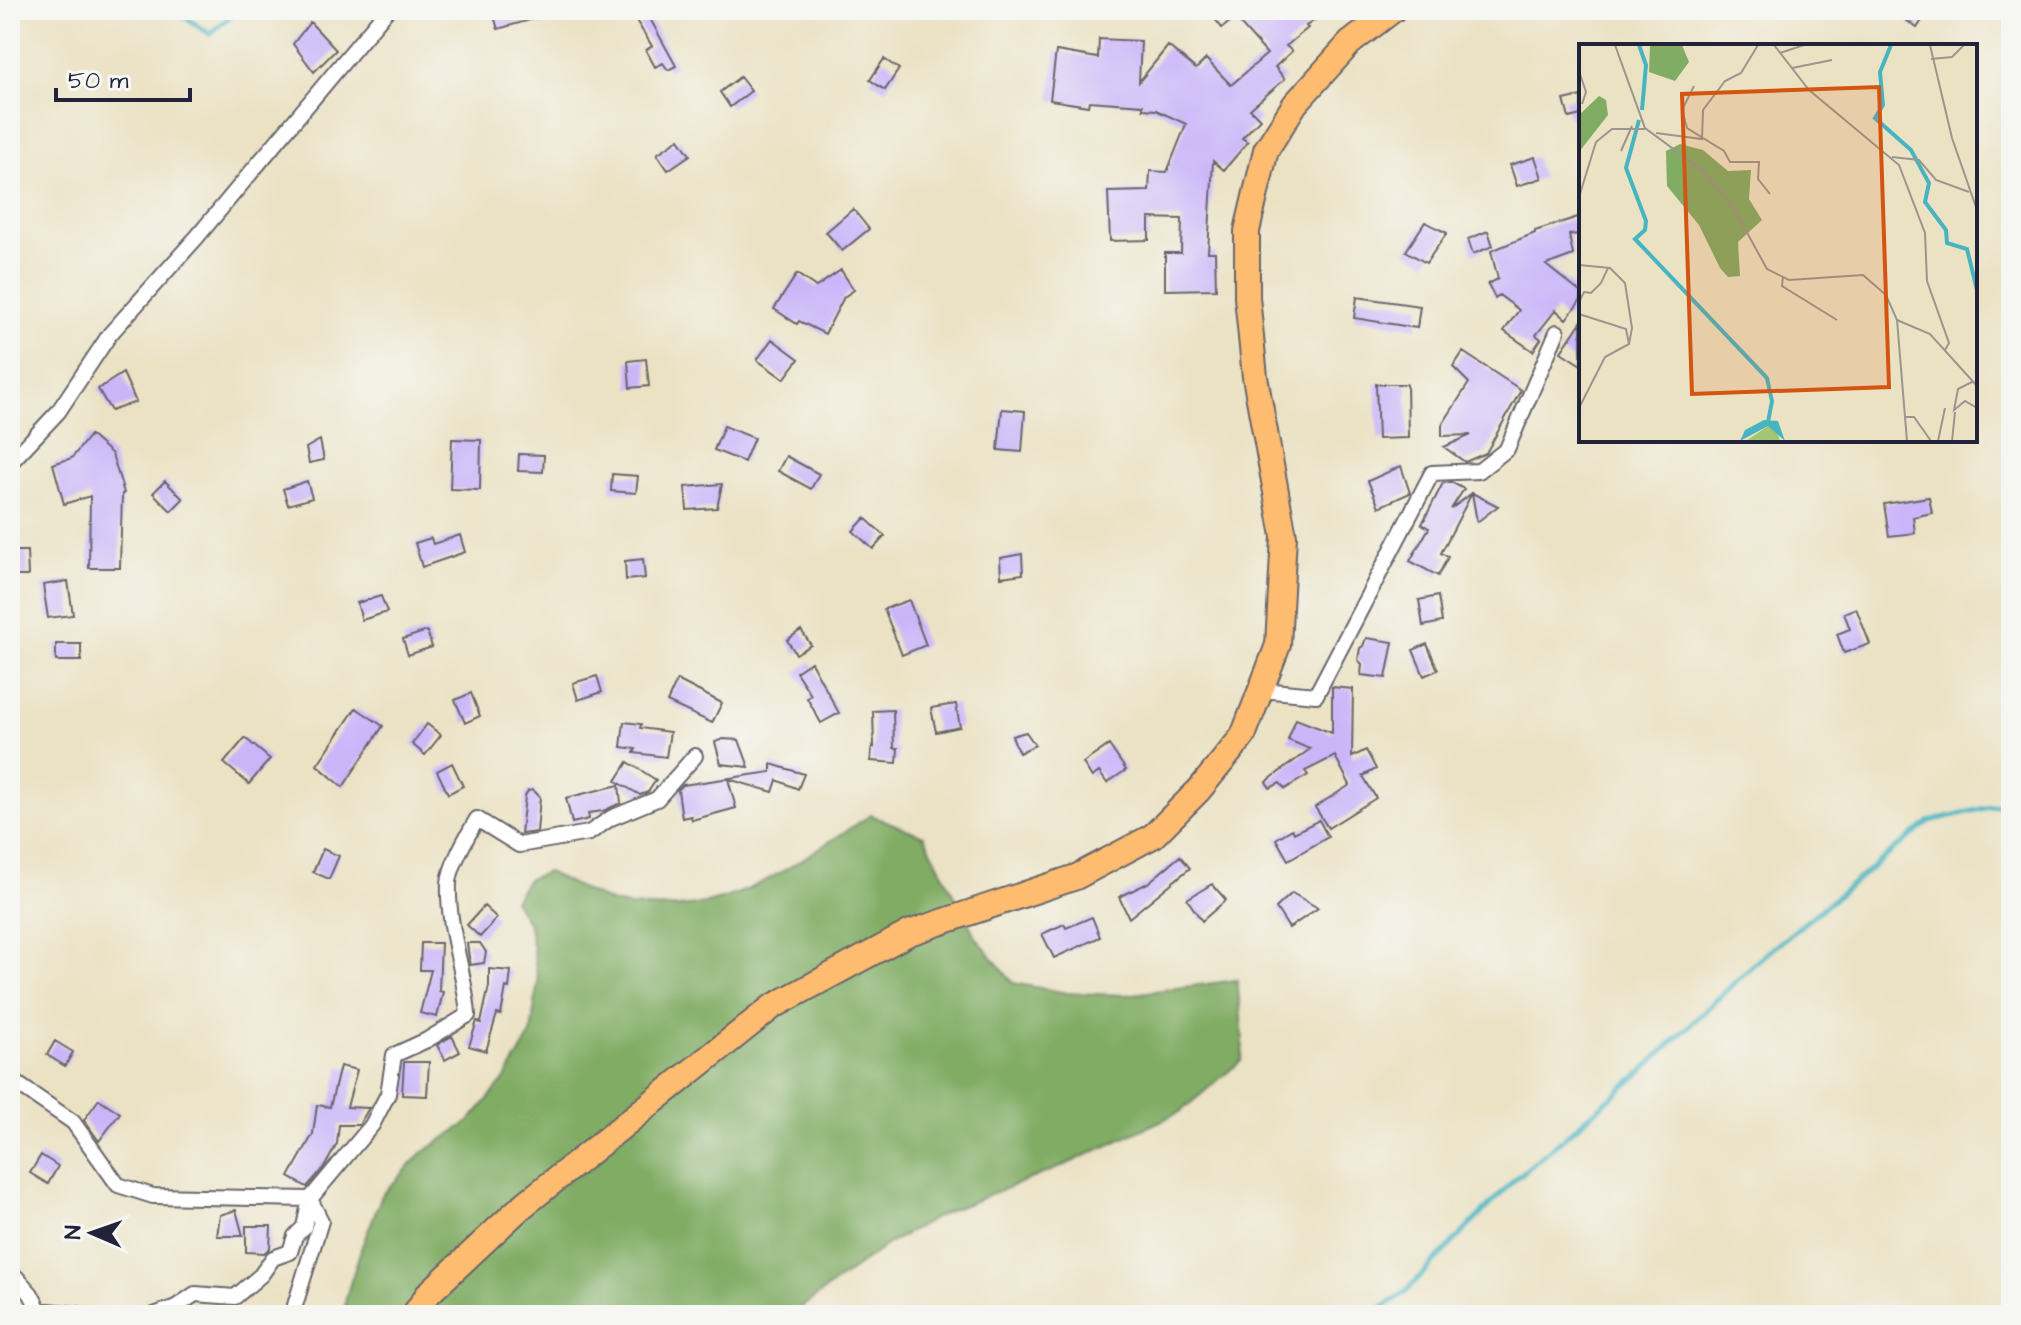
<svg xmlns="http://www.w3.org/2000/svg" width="2021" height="1325" font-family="'Architects Daughter',sans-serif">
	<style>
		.forest { fill: #80ac64; stroke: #516750; stroke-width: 2 }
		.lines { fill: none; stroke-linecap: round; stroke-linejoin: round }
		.stream { stroke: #47b5c1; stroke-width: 5 }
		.building { fill: #cab5f9 }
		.minor-casing { stroke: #68656b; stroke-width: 18 }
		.trunk-casing { stroke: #68656b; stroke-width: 28 }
		.minor { stroke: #fff; stroke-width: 14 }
		.trunk { stroke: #febc70; stroke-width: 24 }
		.inset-river { fill: none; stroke: #47b5c1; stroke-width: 4 }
		.inset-road { fill: none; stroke: #9b958d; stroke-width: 2 }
		.view { fill: #d45411; fill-opacity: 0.15; stroke: #d45411; stroke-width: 4 }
		.inset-edge { fill: none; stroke: #22223b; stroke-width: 4 }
	</style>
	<rect width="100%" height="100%" fill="#f6f6f2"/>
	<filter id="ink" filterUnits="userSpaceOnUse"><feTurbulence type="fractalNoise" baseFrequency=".0125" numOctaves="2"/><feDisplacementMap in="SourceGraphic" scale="16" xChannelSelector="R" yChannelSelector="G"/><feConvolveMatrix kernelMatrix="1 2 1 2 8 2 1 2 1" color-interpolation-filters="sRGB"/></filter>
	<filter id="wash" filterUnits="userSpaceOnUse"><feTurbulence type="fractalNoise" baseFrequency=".006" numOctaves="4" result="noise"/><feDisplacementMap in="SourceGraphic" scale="32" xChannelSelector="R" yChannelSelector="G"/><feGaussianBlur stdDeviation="1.8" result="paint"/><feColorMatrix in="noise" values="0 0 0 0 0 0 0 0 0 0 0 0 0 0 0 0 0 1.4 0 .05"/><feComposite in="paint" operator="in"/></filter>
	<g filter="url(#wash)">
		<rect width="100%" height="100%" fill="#ebe2c4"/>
		<!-- forest -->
		<path class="forest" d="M871,815L924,836L975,936L1013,983L1067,993L1126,995L1237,980L1243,1038L1242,1060L1180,1112L1063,1166L944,1213L889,1243L791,1315H344L346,1297L362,1246L382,1195L422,1153L469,1122L505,1079L531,1034L538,980L529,925L514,900L528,879L547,872C569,882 591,895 614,903C625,907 639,906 650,907C739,914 800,858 871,815Z"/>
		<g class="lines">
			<!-- stream -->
			<path class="stream" d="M175,10L210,34L237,10
				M1372,1315L1404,1293L1514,1180L1640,1073L1755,963L1852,884L1930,821L2011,802"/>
		</g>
		<g id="blocks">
			<!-- building -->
			<path class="building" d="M504,10H550L551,14L498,29L493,13Z
				M1208,10H1331L1306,26L1308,28L1286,46L1292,51L1275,67L1285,79L1250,109L1260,119L1242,138L1248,142L1224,170L1213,161L1208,252H1215L1216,289L1165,290V253H1181L1182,219L1149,218V240L1110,241L1108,192L1149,191L1150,171L1167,172L1186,124L1156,110L1143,109V105L1089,101L1088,106L1050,100L1056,51L1098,58L1099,39L1141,41L1139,82L1168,46L1196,69L1206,59L1231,85L1267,54L1235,18L1222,28Z
				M1892,10H1929L1917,28Z
				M648,15L676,66L668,70L663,63L655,67L646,50L652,46L637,22Z
				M310,22L336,50L314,72L293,44Z
				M884,59L899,69L885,90L870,80Z
				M740,77L751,91L730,107L720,92Z
				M1581,96V115L1569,118L1564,100Z
				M679,139L690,155L668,170L657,154Z
				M1535,157L1542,178L1517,186L1510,165Z
				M853,209L869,229L842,251L826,232Z
				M1581,216V234L1569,235L1573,255L1546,265L1581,293V300L1566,319L1556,310L1536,335L1541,339L1533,351L1504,331L1519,310L1499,295L1495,298L1488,284L1498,279L1491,251L1535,233V231Z
				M1425,222L1447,233L1426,263L1406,251Z
				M1488,231L1493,246L1473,254L1468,239Z
				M841,270L854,290L844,297L825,334L799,321L797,324L774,309L797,274L816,287Z
				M1357,297L1420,306L1417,328L1354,318Z
				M1581,322V365L1561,352Z
				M772,339L799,359L784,379L757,360Z
				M1463,352L1521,390L1486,453L1465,462L1444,447L1471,435L1442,436V425L1469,383L1453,367Z
				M646,359L649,386L630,388L628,361Z
				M123,373L136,402L111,411L98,389Z
				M1376,384H1407L1408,438L1378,439Z
				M1002,409L1025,411L1022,452L998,450Z
				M724,426L754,438L744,462L714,450Z
				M90,435L112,454L124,493L122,494L120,568H89L90,496L64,504L53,464L72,458Z
				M452,439L481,440L480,490L450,489Z
				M320,440L324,460L309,463L306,448Z
				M519,454L544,455L543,472L518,471Z
				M786,456L819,474L811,489L778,471Z
				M1401,466L1410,493L1379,507L1368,481Z
				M612,474L638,476L636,493L611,491Z
				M165,481L183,499L171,511L153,493Z
				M307,481L312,498L288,505L283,489Z
				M1451,482L1464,489L1451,509L1472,493L1441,553L1448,557L1438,576L1410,561L1429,528L1422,524L1443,483Z
				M722,484L717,508L687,510L685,487Z
				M1472,493L1498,506L1477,522Z
				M1929,497L1932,513L1913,517L1915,533L1889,536L1884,504Z
				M865,518L885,536L873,549L853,531Z
				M460,535L465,552L422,567L415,543L431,538L433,544Z
				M10,551H27L28,576H10Z
				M1022,554L1023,574L1001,577L1000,558Z
				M643,559L645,578L626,580L625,561Z
				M68,581L73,615L48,618L43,585Z
				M381,596L387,612L362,620L357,603Z
				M1438,596L1442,622L1423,626L1419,600Z
				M909,600L926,645L902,655L884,609Z
				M1856,608L1870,644L1844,653L1837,634L1850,629L1844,613Z
				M801,630L811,645L796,654L787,640Z
				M427,631L432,647L408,655L403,639Z
				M1366,638L1393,642L1386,678L1361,675L1362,664L1358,660L1360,648L1363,646Z
				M56,644H81V661H56Z
				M1427,644L1438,670L1424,676L1413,650Z
				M811,662L839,713L821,723L807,698L811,695L796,672Z
				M597,676L602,692L578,700L573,683Z
				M677,680L722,703L712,723L667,702Z
				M1332,687L1353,689L1352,757L1366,750L1376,769L1363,776L1376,798L1328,828L1315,807L1350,785L1335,756L1305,771L1308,775L1285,789L1280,783L1270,788L1266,782L1310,749L1288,740L1296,719L1332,733Z
				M471,693L480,716L465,723L455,700Z
				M956,704L960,727L936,732L931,708Z
				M356,708L383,726L343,787L317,765Z
				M893,710L894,748H898L897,763L871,761L872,746L874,747L873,711Z
				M624,722L641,724L640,728L670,732L666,757L634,753L636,749L621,747Z
				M427,724L441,735L425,755L412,744Z
				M1026,732L1035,745L1019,753L1012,736Z
				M245,738L270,759L249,784L224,763Z
				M723,739L739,740L749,767L721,764L715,742Z
				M1109,745L1126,770L1107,783L1099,772L1092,777L1083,763Z
				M628,762L656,780L648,792L640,795L616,781Z
				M452,763L463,786L448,794L437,771Z
				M771,764L804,774L798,789L777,780L773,792L728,779L736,808L692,820L691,816L682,818L678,790L683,785L771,772Z
				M619,785L621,803L603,811L588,813L589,819L572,823L566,798Z
				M533,790L540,797L537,832L521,834L525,796L528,791Z
				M1319,820L1328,837L1288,860L1276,839L1292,829L1294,833Z
				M323,849L339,856L329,879L313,872Z
				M1180,856L1190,868L1129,918L1119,897L1148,883Z
				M1212,884L1226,900L1202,921L1187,899Z
				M1292,893L1318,908L1289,928L1276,908Z
				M484,906L497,918L480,937L467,925Z
				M1092,917L1100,937L1054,958L1042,934L1064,924L1066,928Z
				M421,943H441L439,991L443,992L437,1017L420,1013L431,970H420Z
				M467,943H480L486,952L484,963L470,965Z
				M489,969L511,971L509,988L506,987L501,1015L497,1014L486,1051L469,1046L477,1021L481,1023L489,986Z
				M452,1036L460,1052L445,1060L437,1045Z
				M55,1041L73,1052L65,1066L47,1055Z
				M404,1062H429L427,1096L402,1095Z
				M340,1066L357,1070L347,1107L369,1108L359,1125H339L337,1144L325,1166L307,1187L289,1177L313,1134L317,1105L330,1107Z
				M99,1099L120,1113L99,1141L84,1120Z
				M41,1155L58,1166L48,1184L30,1173Z
				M236,1210L243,1236H217L220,1215Z
				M246,1226H271L270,1248L264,1253L246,1252Z"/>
		</g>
	</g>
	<g filter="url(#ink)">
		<use href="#blocks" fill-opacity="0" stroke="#68656b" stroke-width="2"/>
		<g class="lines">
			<!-- minor casing -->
			<g class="minor-casing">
				<path id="minor" d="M10,463L58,412L110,334L197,237L387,10
					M1261,690L1316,695L1432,473L1479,471L1507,449L1557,332
					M10,1079L73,1122L118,1185L153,1196L310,1199L321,1221L292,1315
					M10,1277H16L31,1294L39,1310L85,1315
					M154,1315L176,1307L195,1294L235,1297L261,1275L273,1258L290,1252L295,1236L304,1227L310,1199L372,1125L388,1094L394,1055L427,1040L468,1015C465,972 447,927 449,883C450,865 468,835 477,819L519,845L589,833L611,818L657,799L695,756"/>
			</g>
			<!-- trunk casing -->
			<g class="trunk-casing">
				<path id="trunk" d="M414,1315L429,1293L520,1208L772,1007L909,933L1076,877L1153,836L1199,790L1243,736L1278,645L1284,536L1255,377L1247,297V231L1266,150L1295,104L1350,43L1393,10"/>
			</g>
			<!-- minor -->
			<use href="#minor" class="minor"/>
			<!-- trunk -->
			<use href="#trunk" class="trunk"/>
		</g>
	</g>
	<!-- overview -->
	<g transform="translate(1579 44)">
		<rect width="398" height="398" fill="#ebe2c4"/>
		<path d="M189,382L198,386L201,397H167Z" fill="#a1c772"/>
		<path d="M71,1H103L110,18L96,37L70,28ZM20,52L27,56L29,71L0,108V71ZM101,100L124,106L149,127L172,126L170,155L183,176L159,198L161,232L149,233L141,224L120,181L88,142L87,107Z" fill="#80ac64"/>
		<path d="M185,376L199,377L206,397L189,382L161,397L166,386Z" fill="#47b5c1"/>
		<path class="inset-river" d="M60,1L67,21L63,66M312,1L301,28L304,61L296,74L332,106L350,139L346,158L367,186L368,199L388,205L398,246M60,76L47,124L67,177L66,186L56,195L188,334L193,357L189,378"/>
		<path class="inset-road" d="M36,1L66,84L123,126L154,163L188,225L210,236L284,231L307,251L318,276L328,397M195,1L230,46L320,121L346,189L348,237L370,299L366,306M351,1L373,94L398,166M201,9L225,1M352,15L373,13L385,1M213,24L253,16M0,27L7,48L3,60M115,42L103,66L108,84L145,107L151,118H180L179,135L191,150M77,89L123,95L124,66L146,37L162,29L179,1M42,107L53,82M313,113L340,116L357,136L390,148M0,153L17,98L33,85H66M0,221L31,224L46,239L53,284L50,300L26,313L0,364M204,233L203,242L258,276M0,258L5,248L12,249L22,239L29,224M0,270L47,285L50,300M318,276L351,290L398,342M393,338L379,345L375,366L386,357L398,364M327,373H335L352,397M359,397L366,364M373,397L376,368"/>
		<path class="view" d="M300,43L310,343L113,350L103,50Z"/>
		<rect width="398" height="398" class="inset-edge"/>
	</g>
	<!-- margin -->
	<rect width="2021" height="1325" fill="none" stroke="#f6f6f2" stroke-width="40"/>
	<!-- north arrow -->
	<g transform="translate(92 1233) rotate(272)" stroke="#f6f6f2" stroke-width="6" paint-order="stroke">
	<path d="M0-6L14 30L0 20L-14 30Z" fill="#22223b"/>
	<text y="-12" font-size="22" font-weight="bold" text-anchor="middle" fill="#22223b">N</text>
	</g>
	<!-- scale -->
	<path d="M56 88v12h134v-12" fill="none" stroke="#22223b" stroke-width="4"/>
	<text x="68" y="88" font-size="24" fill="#22223b" stroke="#f6f6f2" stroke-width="6" paint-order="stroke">50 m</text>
</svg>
